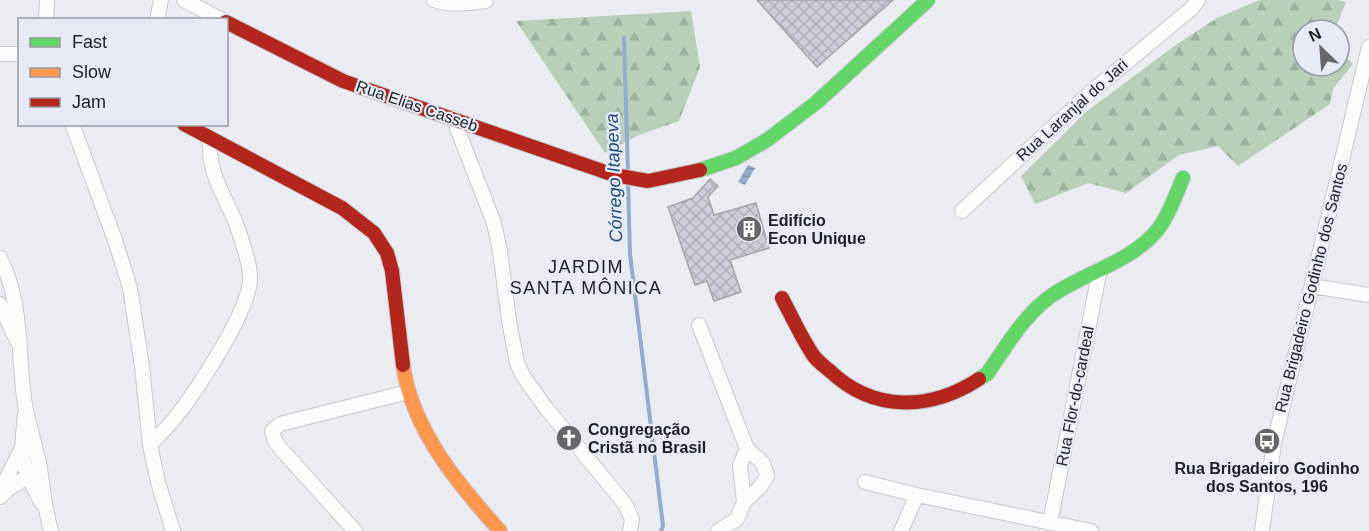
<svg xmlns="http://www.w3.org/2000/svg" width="1369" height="531" font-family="Arial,sans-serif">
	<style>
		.forest { fill: url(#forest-firs) }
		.water { fill: url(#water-rules) }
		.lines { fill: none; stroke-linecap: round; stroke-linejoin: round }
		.stream { stroke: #95accc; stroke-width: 4 }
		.building { fill: url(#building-cross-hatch); stroke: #a6a6aa; stroke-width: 1.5 }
		.street-casing { stroke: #c7c9cd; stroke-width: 16 }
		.fast-casing { stroke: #c7c9cd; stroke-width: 16 }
		.slow-casing { stroke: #c7c9cd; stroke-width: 16 }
		.jam-casing { stroke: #c7c9cd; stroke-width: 16 }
		.street { stroke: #fcfcfd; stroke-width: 14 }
		.fast { stroke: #63d668; stroke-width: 14 }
		.slow { stroke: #ff974d; stroke-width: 14 }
		.jam { stroke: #b3261e; stroke-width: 14 }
		.labels { text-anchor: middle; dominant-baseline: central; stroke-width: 4.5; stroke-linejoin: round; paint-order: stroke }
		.street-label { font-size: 16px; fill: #1e2023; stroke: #e7ebf6 }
		.poi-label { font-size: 16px; font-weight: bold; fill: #1e2023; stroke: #e7ebf6; text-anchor: start }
		.water-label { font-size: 18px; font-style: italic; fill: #1e4a81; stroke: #e7ebf6 }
		.neighbourhood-label { font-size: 18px; letter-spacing: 1.5px; fill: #1e2023; stroke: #e7ebf6 }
	</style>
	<defs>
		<pattern id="forest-firs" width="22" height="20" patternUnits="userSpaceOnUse" patternTransform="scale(1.5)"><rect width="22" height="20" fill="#b9cfba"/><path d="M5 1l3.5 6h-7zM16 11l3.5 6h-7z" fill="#9fb1a0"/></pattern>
		<pattern id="water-rules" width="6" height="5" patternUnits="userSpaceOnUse" patternTransform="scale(1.5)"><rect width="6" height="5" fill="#95accc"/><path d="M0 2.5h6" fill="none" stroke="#798ca5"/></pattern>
		<pattern id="building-cross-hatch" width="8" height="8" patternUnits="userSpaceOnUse" patternTransform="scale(1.5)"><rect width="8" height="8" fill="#ceccd8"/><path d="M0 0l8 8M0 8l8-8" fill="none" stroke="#b0afb9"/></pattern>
	</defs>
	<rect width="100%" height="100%" fill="#eaecf2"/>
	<!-- forest -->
	<path class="forest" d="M1259,0H1337L1346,2L1335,30H1303V66H1339V49L1353,64L1333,89L1330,104L1238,166L1218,146L1179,155L1126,193L1088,183L1035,204L1021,176L1086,112L1177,44L1217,18Z
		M691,11L700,67L679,121L639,135L605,153L516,21Z"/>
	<!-- water -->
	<path class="water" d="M748,165L755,168L745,185L738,182Z"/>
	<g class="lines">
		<!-- stream -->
		<path class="stream" d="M624,38L628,173
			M628,183L630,254L663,526L661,531"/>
	</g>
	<!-- building -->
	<path class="building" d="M757,0H893L817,67Z
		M710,179L718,186L708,197L714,215L756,203L769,248L730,260L741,292L714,301L707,281L695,285L668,207L693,198Z"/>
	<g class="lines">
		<!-- street casing -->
		<g class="street-casing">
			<path id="street" d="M184,0L222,20
				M434,0C452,6 468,3 486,1
				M46,20L47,0
				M157,20L161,0
				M0,54H20
				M453,118L494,223L500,251L509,321L517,363L523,376L546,408L625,504L632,519L630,531
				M72,124L115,240L130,288L142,366L150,445L158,482L173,531
				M962,211L1091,92L1192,8L1198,0
				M0,258C24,306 17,354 25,405C29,426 36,447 40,468C43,489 45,510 51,531
				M1312,286L1369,295
				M0,304L17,341
				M699,325L747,449L763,463L767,476L761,486L744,502L737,519L718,531
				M25,415C20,459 21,463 41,502
				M150,445C158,436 167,428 175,418C195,393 251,309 250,278C250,262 243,245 238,229C226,195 208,178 210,139
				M865,482L917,495L1091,531
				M0,491L22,448
				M0,497L8,489L35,472
				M744,502L740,465L747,449
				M1050,523L1100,269
				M355,531L281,449L275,441L272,431L280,424L408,392
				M901,531L917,495
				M1262,531L1274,443L1369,47"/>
		</g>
		<!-- fast casing -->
		<g class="fast-casing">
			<path id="fast" d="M700,170L736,158L767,140L817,102L928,0
				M979,379L987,374C1006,347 1023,316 1051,296C1085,272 1133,262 1159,228C1170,213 1176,194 1183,178"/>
		</g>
		<!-- slow casing -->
		<g class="slow-casing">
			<path id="slow" d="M403,365C412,430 458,484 500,531"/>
		</g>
		<!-- jam casing -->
		<g class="jam-casing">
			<path id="jam" d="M226,22L343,81L614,175L648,181L700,170
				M184,124L342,208L374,233L387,253L392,271L403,365
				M782,298C792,317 801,337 813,355C817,361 824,366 830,371C873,412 930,411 979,379"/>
		</g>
		<!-- street -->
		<use href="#street" class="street"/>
		<!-- fast -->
		<use href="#fast" class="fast"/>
		<!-- slow -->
		<use href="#slow" class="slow"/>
		<!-- jam -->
		<use href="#jam" class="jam"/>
	</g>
	<!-- icons -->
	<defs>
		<g id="building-disc" transform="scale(1.35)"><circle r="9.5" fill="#65676b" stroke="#e7ebf6"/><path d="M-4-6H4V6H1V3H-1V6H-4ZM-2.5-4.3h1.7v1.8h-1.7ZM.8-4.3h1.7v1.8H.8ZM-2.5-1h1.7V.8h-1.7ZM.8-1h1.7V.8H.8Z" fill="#fff"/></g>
		<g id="church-disc" transform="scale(1.35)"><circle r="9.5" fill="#65676b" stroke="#e7ebf6"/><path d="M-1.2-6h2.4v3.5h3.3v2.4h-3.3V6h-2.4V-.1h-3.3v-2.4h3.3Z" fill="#fff"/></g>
		<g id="bus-disc" transform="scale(1.35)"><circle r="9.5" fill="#65676b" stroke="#e7ebf6"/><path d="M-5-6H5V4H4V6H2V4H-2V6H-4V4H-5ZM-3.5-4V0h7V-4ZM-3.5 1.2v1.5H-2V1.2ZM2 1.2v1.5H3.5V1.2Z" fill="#fff"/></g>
	</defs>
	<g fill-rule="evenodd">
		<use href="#building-disc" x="749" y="229"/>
		<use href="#church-disc" x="569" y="438"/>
		<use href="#bus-disc" x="1267" y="441"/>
	</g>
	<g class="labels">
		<!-- street labels -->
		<g class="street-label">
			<text transform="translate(417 106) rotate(19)">Rua Elias Casseb</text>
			<text transform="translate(1072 110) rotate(-42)">Rua Laranjal do Jari</text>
			<text transform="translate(1311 288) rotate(-76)">Rua Brigadeiro Godinho dos Santos</text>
			<text transform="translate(1075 396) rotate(-79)">Rua Flor-do-cardeal</text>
		</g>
		<!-- poi labels -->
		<g class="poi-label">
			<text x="768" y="220">Edifício<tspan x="768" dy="18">Econ Unique</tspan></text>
			<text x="588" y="429">Congregação<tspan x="588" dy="18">Cristã no Brasil</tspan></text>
			<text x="1267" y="468" text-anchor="middle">Rua Brigadeiro Godinho<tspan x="1267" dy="18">dos Santos, 196</tspan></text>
		</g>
		<!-- water labels -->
		<g class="water-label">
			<text transform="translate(614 178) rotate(-92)">Córrego Itapeva</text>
		</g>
		<!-- neighbourhood labels -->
		<g class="neighbourhood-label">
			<text x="586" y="267">JARDIM<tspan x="586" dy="21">SANTA MÔNICA</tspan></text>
		</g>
	</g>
	<!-- legend -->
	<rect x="18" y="18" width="210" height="108" fill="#e7ebf6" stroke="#979aa2" stroke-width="1.5"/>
	<rect x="30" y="38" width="30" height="9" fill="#63d668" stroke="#979aa2" stroke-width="1.5"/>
	<text x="72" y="48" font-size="18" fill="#1e2023">Fast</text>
	<rect x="30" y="68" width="30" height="9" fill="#ff974d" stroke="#979aa2" stroke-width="1.5"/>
	<text x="72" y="78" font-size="18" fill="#1e2023">Slow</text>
	<rect x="30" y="98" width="30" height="9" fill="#b3261e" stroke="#979aa2" stroke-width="1.5"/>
	<text x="72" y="108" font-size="18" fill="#1e2023">Jam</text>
	<!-- north arrow -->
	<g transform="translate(1321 48) rotate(335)"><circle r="28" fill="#e7ebf6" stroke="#979aa2" stroke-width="1.5"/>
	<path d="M0-4.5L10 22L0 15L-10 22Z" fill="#65676b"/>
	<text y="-9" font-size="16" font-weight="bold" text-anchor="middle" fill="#1e2023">N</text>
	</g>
</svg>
